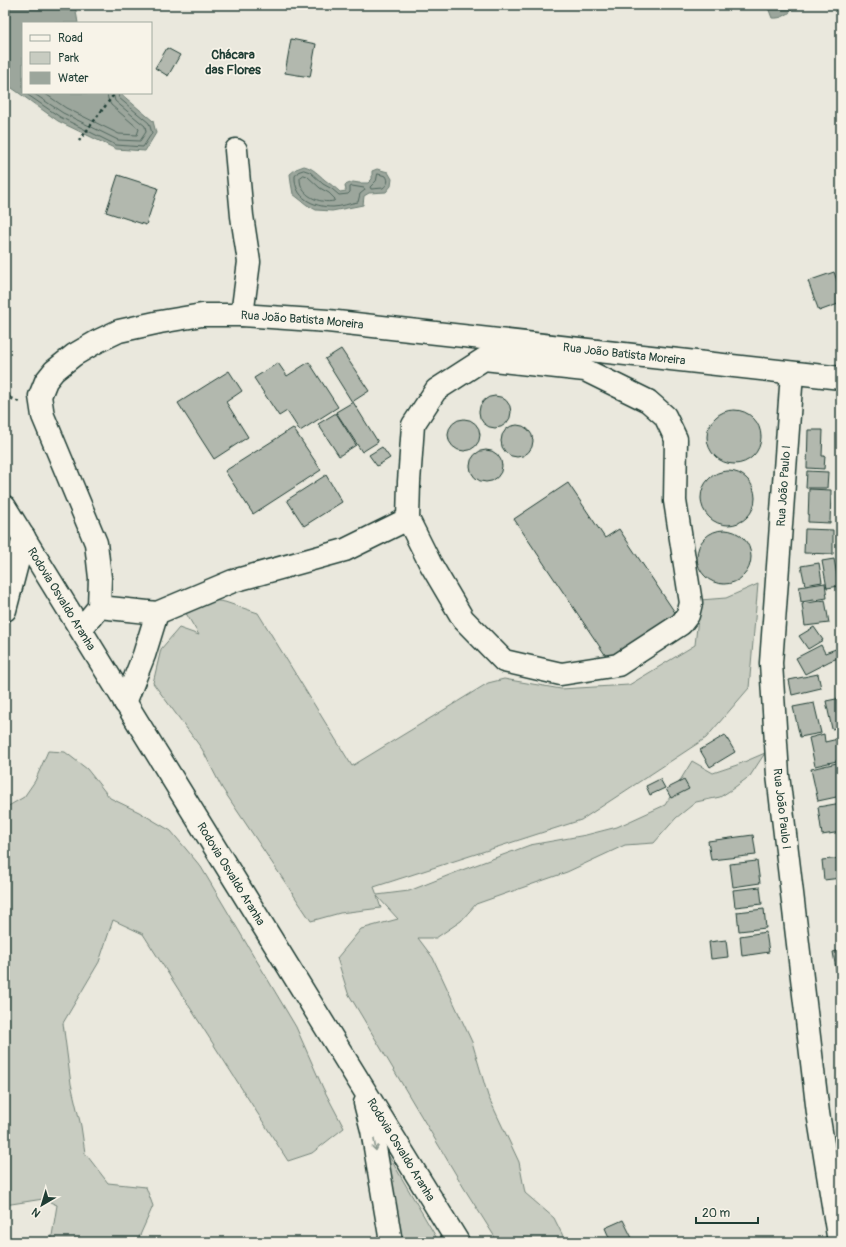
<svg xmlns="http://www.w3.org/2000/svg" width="846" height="1247" font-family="Pangolin,sans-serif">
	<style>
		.green { fill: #c8ccc1; stroke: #74847a }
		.water { fill: #9ca69c; stroke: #6a7c72 }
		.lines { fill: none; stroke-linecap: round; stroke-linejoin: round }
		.shore { stroke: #51675e; stroke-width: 1 }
		.building { fill: #b2b8ae; stroke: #1f3d34 }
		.minor-casing { stroke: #1f3d34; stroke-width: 25 }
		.highway-casing { stroke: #1f3d34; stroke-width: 25 }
		.path { stroke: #1f3d34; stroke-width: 2.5; stroke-dasharray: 3 3; stroke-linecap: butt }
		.minor { stroke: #f7f3e8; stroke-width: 22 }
		.highway { stroke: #f7f3e8; stroke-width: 22 }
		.oneway { stroke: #8b988e }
		.labels { text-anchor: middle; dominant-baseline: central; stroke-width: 3.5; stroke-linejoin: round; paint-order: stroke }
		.street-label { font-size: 12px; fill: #1f3d34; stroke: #f7f3e8 }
		.neighbourhood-label { font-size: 13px; font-weight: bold; fill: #1f3d34; stroke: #f7f3e8 }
	</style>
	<rect width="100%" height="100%" fill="#eae8dd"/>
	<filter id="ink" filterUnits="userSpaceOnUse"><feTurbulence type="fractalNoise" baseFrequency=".025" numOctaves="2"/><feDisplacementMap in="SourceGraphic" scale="8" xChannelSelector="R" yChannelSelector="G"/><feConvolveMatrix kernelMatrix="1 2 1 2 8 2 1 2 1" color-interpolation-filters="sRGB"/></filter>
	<g filter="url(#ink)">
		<!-- green -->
		<path class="green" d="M758,584L749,688L706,738L581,820L374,887L377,895L409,891L462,870L530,845L586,835L617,827L665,805L692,761L713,773L737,765L765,753L750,776L731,790L720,797L696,802L676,818L654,843L625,845L567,872L476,904L461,921L436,938H418L433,958L472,1042L488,1096L519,1162L525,1193L554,1218L566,1242H498L464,1188L348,993L337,958L361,929L398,919L377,896L381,908L340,913L311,921L222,788L202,749L153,683L161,649L179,628L199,635L184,610L201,598L225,602L258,613L352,766L488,683L504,679L561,689L629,685L695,645L700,600L726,598Z
			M48,751L65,752L87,769L110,798L139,812L171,831L201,867L296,1027L323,1088L344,1128L312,1153L288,1161L143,934L113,920L99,962L63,1023L71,1084L81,1126L85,1153L108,1183L146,1187L153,1206L137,1242H51L57,1205L43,1199L5,1205V808L24,797L35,781Z
			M383,1146L439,1242H400Z"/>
		<!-- water -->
		<path class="water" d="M5,5H75L78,23H23V93H120L153,121L156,133L145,151L116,149L58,121L5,83Z
			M767,5H796C790,14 782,19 772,18Z
			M304,166C313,168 318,174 325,180C330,184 335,187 340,192L346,191L345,185L353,182L359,183H368L372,179V171L377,169L388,172L392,179L391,186L386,192L369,193L364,196L363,205L332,211L316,210L307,205L293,194L291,183L290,174L296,169Z"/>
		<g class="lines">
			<!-- shore -->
			<path class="shore" d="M25,93L60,117L116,145L143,147L152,133L149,123L119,98L118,93
				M33,93L63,113L118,140L140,141L146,132L145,126L115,101L113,93
				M44,93L66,108L119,134L137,135L139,129L111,105L108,99L107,93
				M304,170L310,172L323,184L332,189L339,195L348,194L350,192V187L352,186L364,188L365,190L360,194L358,202C350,203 341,207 333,207C313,207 294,198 295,176L298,172Z
				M378,174L386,176C389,181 388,184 383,188L371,189L370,187L376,181Z
				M304,175L307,176L320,188L329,193L335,199L334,201C320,204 299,196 300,178Z"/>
		</g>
		<!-- building -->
		<path class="building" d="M291,39L316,44L310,77L285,73Z
			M167,48L180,55L168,76L155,68Z
			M118,175L158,188L146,225L106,212Z
			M834,272L841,292V303L819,311L808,281Z
			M341,349L369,391L352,402L325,359Z
			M309,362L338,407L300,431L287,411L279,416L254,378L278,363L287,376Z
			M229,371L242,391L226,402L248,437L214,459L178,403Z
			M479 412a16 16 0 1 1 32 0a16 16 0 1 1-32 0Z
			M353,402L378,442L362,452L336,412Z
			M707 437a27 27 0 1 1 54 0a27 27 0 1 1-54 0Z
			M336,413L356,445L339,456L318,424Z
			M448 435a16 16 0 1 1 32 0a16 16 0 1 1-32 0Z
			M501 441a16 16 0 1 1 32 0a16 16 0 1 1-32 0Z
			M293,428L321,470L253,514L225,471Z
			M808,430H823L822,456H825L824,469L807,468Z
			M382,447L390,458L377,466L369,455Z
			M470 466a16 16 0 1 1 32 0a16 16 0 1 1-32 0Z
			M701 498a27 27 0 1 1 54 0a27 27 0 1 1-54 0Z
			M807,471L828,472L827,488H806Z
			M326,475L342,502L304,526L287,500Z
			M568,483L605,538L619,529L676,614L608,659L514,519Z
			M809,489L831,490L830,523L808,522Z
			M805,529L833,530V554L804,553Z
			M697 557a27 27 0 1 1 54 0a27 27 0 1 1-54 0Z
			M834,559L839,586L827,588L822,561Z
			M819,563L822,582L805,585L801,566Z
			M825,583L827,598L801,602L799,587Z
			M825,600L829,623L805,626L802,604Z
			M814,627L823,640L808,649L799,636Z
			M821,645L825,653L841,647V657L830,661L805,674L796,658Z
			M818,674L821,688L792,695L789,680Z
			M841,698V727L832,729L826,701Z
			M814,703L821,733L800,737L793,707Z
			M824,734L825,742L838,739L841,752V760L815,766L809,738Z
			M725,735L735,752L710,767L700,750Z
			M841,762V796L818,801L811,769Z
			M660,779L665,788L650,795L646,786Z
			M684,780L689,789L671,798L666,789Z
			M841,803V832L822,835L818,807Z
			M753,835L756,855L711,860L708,841Z
			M841,858V878L824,880L822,860Z
			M757,861L760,883L733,887L730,864Z
			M760,887L762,904L735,907L733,890Z
			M764,909L766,928L739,931L737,912Z
			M766,932L769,952L742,956L740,936Z
			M726,940L728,957L711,959L709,942Z
			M841,950V987H839L833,952Z
			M837,992H841V1018Z
			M623,1220L632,1238L623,1242H611L605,1228Z"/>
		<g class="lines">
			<!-- minor casing -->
			<g class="minor-casing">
				<g id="minor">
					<path d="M236,150L242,216L249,262L242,315"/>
					<path d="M484,359L585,370L648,401L665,416L676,439L675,501L691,603L688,615L681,624L618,665L561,674L504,661L463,619L430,563L408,519L409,482L413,425L436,390Z"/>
					<path id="s1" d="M792,373L771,663L778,775L818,1113L839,1242"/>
					<path d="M99,607L157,613L233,581L345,550L408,519"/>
					<path d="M5,610L24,537"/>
					<path id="s2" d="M81,629L99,607L100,578L96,543L43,416L40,396L46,381L54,371L74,355L98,341L119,331L160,322L202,315H242L328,321L841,378"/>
					<path d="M125,703L144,655L157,613"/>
				</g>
			</g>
			<!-- highway casing -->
			<g class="highway-casing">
				<g id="highway">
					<path id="s3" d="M5,507L458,1242"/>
					<path d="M365,1103L372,1130L391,1242"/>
				</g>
			</g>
			<!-- path -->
			<path class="path" d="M79,141L115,93
				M5,391L10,398
				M5,400L10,398L19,402"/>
			<!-- minor -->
			<use href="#minor" class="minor"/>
			<!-- highway -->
			<use href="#highway" class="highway"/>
		</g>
		<!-- one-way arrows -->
		<defs><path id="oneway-shaft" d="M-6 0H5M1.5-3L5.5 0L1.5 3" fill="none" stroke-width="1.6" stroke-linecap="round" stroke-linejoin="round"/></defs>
		<use class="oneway" href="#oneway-shaft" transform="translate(375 1145) rotate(80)"/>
	</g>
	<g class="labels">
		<!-- street labels -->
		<g class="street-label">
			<text stroke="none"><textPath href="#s2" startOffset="541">Rua João Batista Moreira</textPath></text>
			<text stroke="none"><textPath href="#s2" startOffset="865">Rua João Batista Moreira</textPath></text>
			<text transform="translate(784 486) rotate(-86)">Rua João Paulo I</text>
			<text stroke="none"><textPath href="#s3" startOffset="108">Rodovia Osvaldo Aranha</textPath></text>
			<text stroke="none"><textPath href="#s1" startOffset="437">Rua João Paulo I</textPath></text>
			<text stroke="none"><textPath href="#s3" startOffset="431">Rodovia Osvaldo Aranha</textPath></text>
			<text stroke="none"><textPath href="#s3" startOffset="755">Rodovia Osvaldo Aranha</textPath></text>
		</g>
		<!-- neighbourhood labels -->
		<g class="neighbourhood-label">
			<text x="233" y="55">Chácara<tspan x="233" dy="15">das Flores</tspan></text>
		</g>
	</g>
	<!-- margin -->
	<rect width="846" height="1247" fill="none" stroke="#f7f3e8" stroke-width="20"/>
	<rect x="10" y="10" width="826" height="1227" fill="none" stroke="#1f3d34" stroke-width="1.5" filter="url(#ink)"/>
	<!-- legend -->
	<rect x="22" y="22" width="130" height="72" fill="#f7f3e8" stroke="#a1aaa0"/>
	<rect x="30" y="35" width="20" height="6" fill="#f7f3e8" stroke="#a1aaa0"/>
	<text x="58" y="42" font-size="12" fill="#1f3d34">Road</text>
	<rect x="30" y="52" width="20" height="12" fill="#c8ccc1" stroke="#a1aaa0"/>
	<text x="58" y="62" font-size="12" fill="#1f3d34">Park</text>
	<rect x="30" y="72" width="20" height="12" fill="#9ca69c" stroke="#a1aaa0"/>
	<text x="58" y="82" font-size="12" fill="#1f3d34">Water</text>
	<!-- north arrow -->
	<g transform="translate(42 1205) rotate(218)" stroke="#f7f3e8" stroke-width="3" paint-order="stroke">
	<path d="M0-3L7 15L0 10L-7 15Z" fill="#1f3d34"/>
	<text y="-6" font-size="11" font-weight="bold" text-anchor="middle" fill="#1f3d34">N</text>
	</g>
	<!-- scale -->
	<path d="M696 1217v6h62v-6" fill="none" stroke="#1f3d34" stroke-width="2"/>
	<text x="702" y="1217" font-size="12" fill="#1f3d34" stroke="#f7f3e8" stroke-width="3" paint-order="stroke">20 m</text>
</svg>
